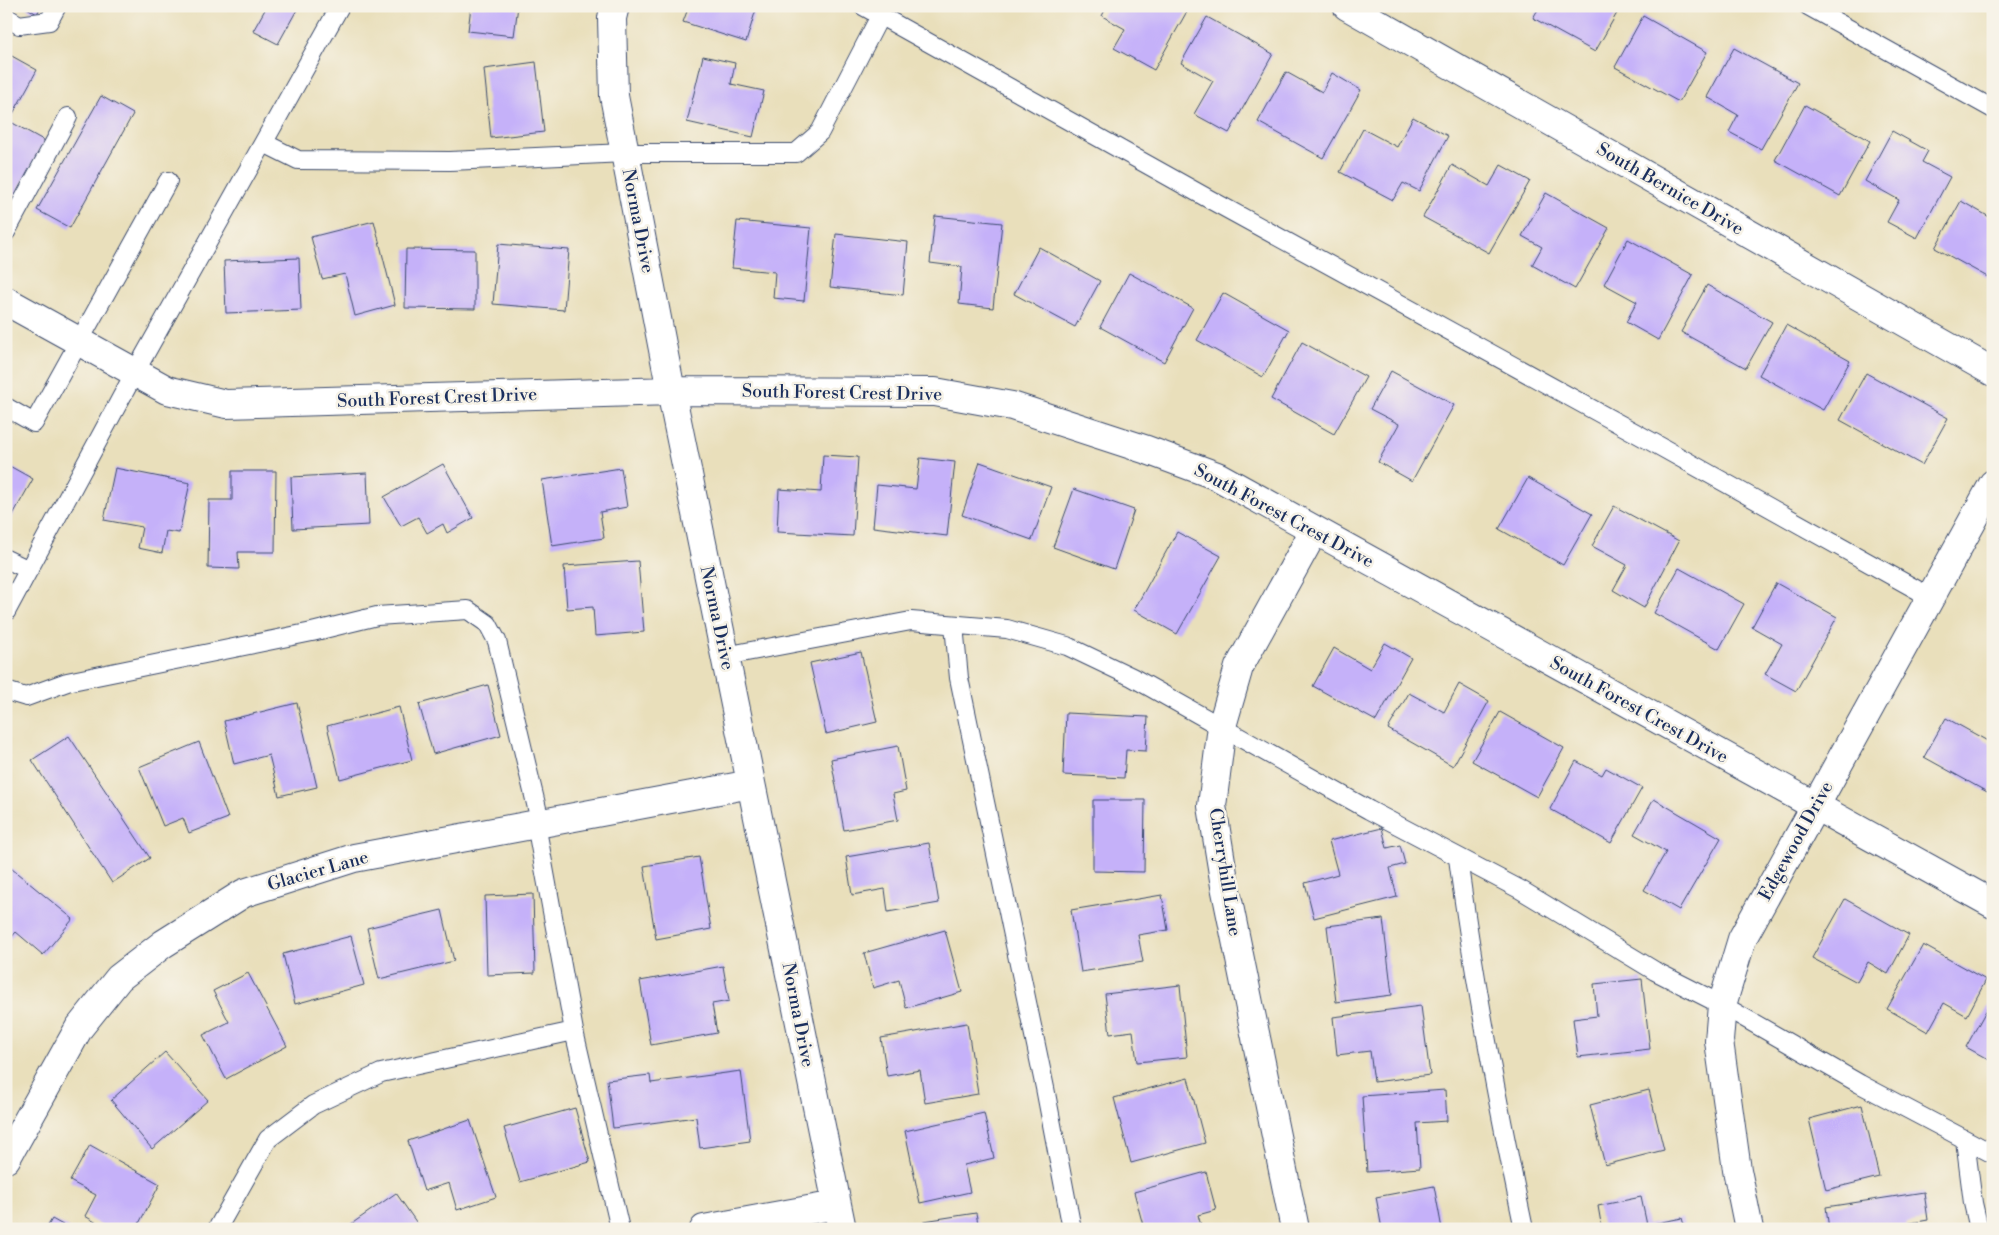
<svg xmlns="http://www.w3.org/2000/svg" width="1999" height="1235" font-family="'Libre Bodoni',serif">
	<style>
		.building { fill: #c5b1f9 }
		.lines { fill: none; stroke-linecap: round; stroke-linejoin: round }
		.service-casing { stroke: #3a496c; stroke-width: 20 }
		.minor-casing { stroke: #3a496c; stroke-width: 30 }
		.tertiary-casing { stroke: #3a496c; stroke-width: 30 }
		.service { stroke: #fff; stroke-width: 18 }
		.minor { stroke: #fff; stroke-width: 28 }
		.tertiary { stroke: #fff; stroke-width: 28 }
		.labels { text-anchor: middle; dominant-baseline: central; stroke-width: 5; stroke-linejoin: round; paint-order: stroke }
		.street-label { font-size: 18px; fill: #1b2f5e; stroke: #f7f3e8 }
	</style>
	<rect width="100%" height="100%" fill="#f7f3e8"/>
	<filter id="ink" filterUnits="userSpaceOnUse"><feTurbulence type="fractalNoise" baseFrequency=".02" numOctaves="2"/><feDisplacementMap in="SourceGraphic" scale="10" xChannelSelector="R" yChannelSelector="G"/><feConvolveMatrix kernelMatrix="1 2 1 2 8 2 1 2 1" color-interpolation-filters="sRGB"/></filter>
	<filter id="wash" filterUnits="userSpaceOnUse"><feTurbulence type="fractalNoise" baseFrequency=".0096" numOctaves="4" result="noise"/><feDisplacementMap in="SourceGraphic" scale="20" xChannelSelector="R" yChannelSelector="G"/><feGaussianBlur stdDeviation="1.12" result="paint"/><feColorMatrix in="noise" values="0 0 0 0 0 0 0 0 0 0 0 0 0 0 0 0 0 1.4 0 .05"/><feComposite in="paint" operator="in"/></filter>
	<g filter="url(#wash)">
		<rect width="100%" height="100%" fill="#e9dfbb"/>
		<g id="blocks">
			<!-- building -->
			<path class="building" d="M24,6H41L37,14Z
				M267,6H299L278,44L253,31Z
				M471,6H518L514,36L468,31Z
				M689,6H757L746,42L683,22Z
				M1107,6H1190L1154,70L1114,48L1125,29L1102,16Z
				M1540,6H1621L1595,52L1533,18Z
				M1643,16L1707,52L1679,102L1615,67Z
				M1207,17L1273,54L1229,133L1194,114L1213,81L1181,63Z
				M1734,48L1798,83L1761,149L1729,132L1738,115L1707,97Z
				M10,55L37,70L9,121L45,141L11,203L6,200V61Z
				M703,56L735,63L731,84L764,91L753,137L687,122Z
				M536,62L544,132L491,138L484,69Z
				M1286,72L1322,92L1332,73L1361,90L1323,158L1258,122Z
				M101,96L133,114L70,228L37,210Z
				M1805,105L1870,141L1840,196L1775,160Z
				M1413,117L1448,136L1419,191L1403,183L1393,200L1340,172L1363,129L1397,147Z
				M1892,131L1928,151L1922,162L1950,177L1917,238L1887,222L1899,200L1865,181Z
				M1452,165L1489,186L1501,165L1530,181L1489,253L1423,217Z
				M1546,193L1609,228L1575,289L1532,265L1542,247L1522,236Z
				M1961,201L1993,219V280L1935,248Z
				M935,216L1002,223L993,308L959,304L962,267L930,263Z
				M374,221L395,305L355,316L345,274L322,279L311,237Z
				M737,221L811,228L804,301L773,298L775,272L732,268Z
				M836,234L908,242L903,295L830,287Z
				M1628,239L1693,275L1658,340L1626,322L1637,302L1604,284Z
				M498,244L569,250L564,310L493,304Z
				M1039,247L1100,281L1075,327L1014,294Z
				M406,249L475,250V309L405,308Z
				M299,258L301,310L226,313L224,261Z
				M1129,273L1193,308L1164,362L1100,327Z
				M1707,285L1772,322L1746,368L1681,332Z
				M1223,293L1289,330L1263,377L1197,340Z
				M1786,325L1850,361L1823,410L1759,375Z
				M1302,342L1366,377L1334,434L1271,399Z
				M1391,371L1454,405L1412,481L1378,462L1399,424L1370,409Z
				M1866,373L1948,418L1922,465L1840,420Z
				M823,455L858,457L853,536L777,532L779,489L821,492Z
				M920,458L955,462L947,536L873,527L877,485L916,489Z
				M980,462L1051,487L1032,540L962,515Z
				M6,464L33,479L6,527Z
				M443,464L473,518L447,533L443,524L427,533L418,517L401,526L384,497Z
				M115,468L190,483L179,533L166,531L162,553L138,548L142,527L104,520Z
				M621,468L627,507L600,512L604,538L552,546L542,480Z
				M232,471H276L275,552H238L239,569L208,568L209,500H232Z
				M367,473L369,525L293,529L291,477Z
				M1528,478L1592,514L1563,565L1499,529Z
				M1074,489L1134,510L1114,569L1053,547Z
				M1614,506L1679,541L1644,608L1613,590L1627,565L1592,546Z
				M1177,532L1221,556L1177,634L1134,610Z
				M638,561L644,632L595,636L593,607L567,609L564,566Z
				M1679,568L1744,604L1719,649L1654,613Z
				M1776,583L1837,617L1796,691L1765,674L1782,644L1752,627Z
				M1385,643L1411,658L1376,721L1313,686L1334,648L1370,669Z
				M861,652L877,722L826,734L810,663Z
				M1459,684L1489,701L1453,766L1388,729L1409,693L1444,712Z
				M488,685L501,735L433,754L419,704Z
				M297,703L317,787L279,796L269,755L234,764L224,721Z
				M399,707L412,760L340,779L327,726Z
				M1500,712L1564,748L1537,797L1472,761Z
				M1066,713L1148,717L1146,751L1126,750L1124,778L1063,775Z
				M1946,718L1993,744V786L1989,793L1924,757Z
				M69,736L150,858L112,883L32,760Z
				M199,742L228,818L189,833L183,818L163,826L139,767Z
				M898,746L906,791L893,794L898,820L844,830L831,759Z
				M1576,761L1602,775L1606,768L1642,788L1611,843L1550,809Z
				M1654,799L1721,838L1679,910L1644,890L1666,852L1634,834Z
				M1093,800H1145L1144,872L1093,871Z
				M1382,828L1387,848L1400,845L1405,864L1390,868L1397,897L1314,918L1305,883L1338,874L1329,841Z
				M929,843L939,903L888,912L885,889L852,895L846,857Z
				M699,857L711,929L656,939L644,866Z
				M6,864L73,919L43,955L16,932L10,939L6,937Z
				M533,894L535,973L487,975L485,896Z
				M1162,895L1168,930L1138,935L1143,962L1081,972L1071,910Z
				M1845,899L1909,935L1888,974L1868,962L1857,982L1812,958Z
				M442,910L454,961L379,979L367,928Z
				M1383,919L1392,995L1336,1002L1327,926Z
				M945,930L962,992L906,1008L899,980L873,988L864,953Z
				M351,936L364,985L295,1004L283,954Z
				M1923,945L1986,980L1967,1016L1944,1003L1928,1032L1887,1009Z
				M723,966L729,1001L712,1004L717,1033L651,1045L640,981Z
				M248,973L287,1046L226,1079L203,1035L229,1022L213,991Z
				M1642,979L1650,1049L1578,1057L1573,1019L1597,1016L1594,984Z
				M1180,985L1187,1057L1137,1062L1133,1031L1110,1034L1105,994Z
				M1993,998V1062L1966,1047Z
				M1421,1006L1430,1075L1374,1082L1370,1051L1337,1055L1333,1017Z
				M967,1023L978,1094L925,1103L920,1070L887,1076L881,1038Z
				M165,1052L208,1100L152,1149L111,1100Z
				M741,1071L750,1141L700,1148L696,1117L613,1128L607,1080L650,1075L651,1083Z
				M1188,1078L1205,1143L1131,1163L1114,1098Z
				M1445,1090L1447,1121L1417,1123L1420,1168L1367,1172L1362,1096Z
				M1649,1090L1664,1150L1605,1165L1590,1105Z
				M1862,1105L1879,1177L1826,1190L1809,1119Z
				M575,1108L590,1162L520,1182L504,1128Z
				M984,1113L994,1158L964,1165L970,1192L920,1203L905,1131Z
				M470,1120L496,1197L457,1210L449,1183L424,1191L408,1141Z
				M90,1145L160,1184L136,1229H107L85,1216L96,1195L70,1181Z
				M1206,1172L1216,1210L1198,1215L1202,1229H1144L1134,1192Z
				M1434,1186L1442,1229H1382L1376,1197Z
				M1924,1192L1928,1220L1905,1224L1906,1229H1829L1826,1207Z
				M396,1193L421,1229H344Z
				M1641,1197L1647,1225L1682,1218L1685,1229H1602L1598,1206Z
				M976,1213L979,1229H926L924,1221Z
				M52,1219L70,1229H46Z"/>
		</g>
	</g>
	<g filter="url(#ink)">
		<use href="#blocks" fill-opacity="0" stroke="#3a496c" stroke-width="1"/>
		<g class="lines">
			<!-- service casing -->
			<g class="service-casing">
				<path id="service" d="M863,6L1209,199L1654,443L1930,597
					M1808,6L1993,109
					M6,17L19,25L49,21L57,6
					M264,143L298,160L450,161L625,153H796L820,132L880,16
					M6,232L68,117
					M6,407L34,423L168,181
					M6,559L29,570
					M6,612L135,372L340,6
					M954,625L959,678L1045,1088L1072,1229
					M725,656L911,621L1007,629L1067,646L1132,677L1369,810L1521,890L1655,971L1722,1005L1860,1084L1993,1154
					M6,691L26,697L67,682L312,632L377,616L468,610L488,624L497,641L541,825
					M1458,858C1474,982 1498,1106 1524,1229
					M574,1031L620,1229
					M1965,1140L1973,1203L1979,1229
					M217,1229L268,1139L313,1105L381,1073L574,1031L536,824"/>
			</g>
			<!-- minor casing -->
			<g class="minor-casing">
				<path id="minor" d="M615,6L612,18L614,96L671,391L842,1229
					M1347,6L1993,372
					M6,301L167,390L226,404L671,391L935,392L1012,406L1147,450L1217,476L1993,904
					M6,1159L79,1028L119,978L163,944L244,893L354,858L751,784
					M704,1229L836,1205
					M1295,1229L1225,886L1212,806L1222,726L1239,667L1314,531"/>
			</g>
			<!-- tertiary casing -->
			<g class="tertiary-casing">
				<path id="tertiary" d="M1749,1229L1737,1170L1719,1041L1722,1005L1742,939L1993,484"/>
			</g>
			<!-- service -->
			<use href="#service" class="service"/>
			<!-- minor -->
			<use href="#minor" class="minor"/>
			<!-- tertiary -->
			<use href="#tertiary" class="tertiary"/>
		</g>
	</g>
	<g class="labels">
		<!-- street labels -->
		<g class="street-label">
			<text transform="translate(1670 189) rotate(30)">South Bernice Drive</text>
			<text transform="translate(638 221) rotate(79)">Norma Drive</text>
			<text transform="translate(842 393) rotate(1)">South Forest Crest Drive</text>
			<text transform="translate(437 398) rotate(-2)">South Forest Crest Drive</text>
			<text transform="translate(1284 516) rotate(28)">South Forest Crest Drive</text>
			<text transform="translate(717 618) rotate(78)">Norma Drive</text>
			<text transform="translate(1639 710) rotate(29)">South Forest Crest Drive</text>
			<text transform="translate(1796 841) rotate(-61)">Edgewood Drive</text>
			<text transform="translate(318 871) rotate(-16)">Glacier Lane</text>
			<text transform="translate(1225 872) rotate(81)">Cherryhill Lane</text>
			<text transform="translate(798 1015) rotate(79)">Norma Drive</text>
		</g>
	</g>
	<!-- margin -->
	<rect width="1999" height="1235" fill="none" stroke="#f7f3e8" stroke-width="25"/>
</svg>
